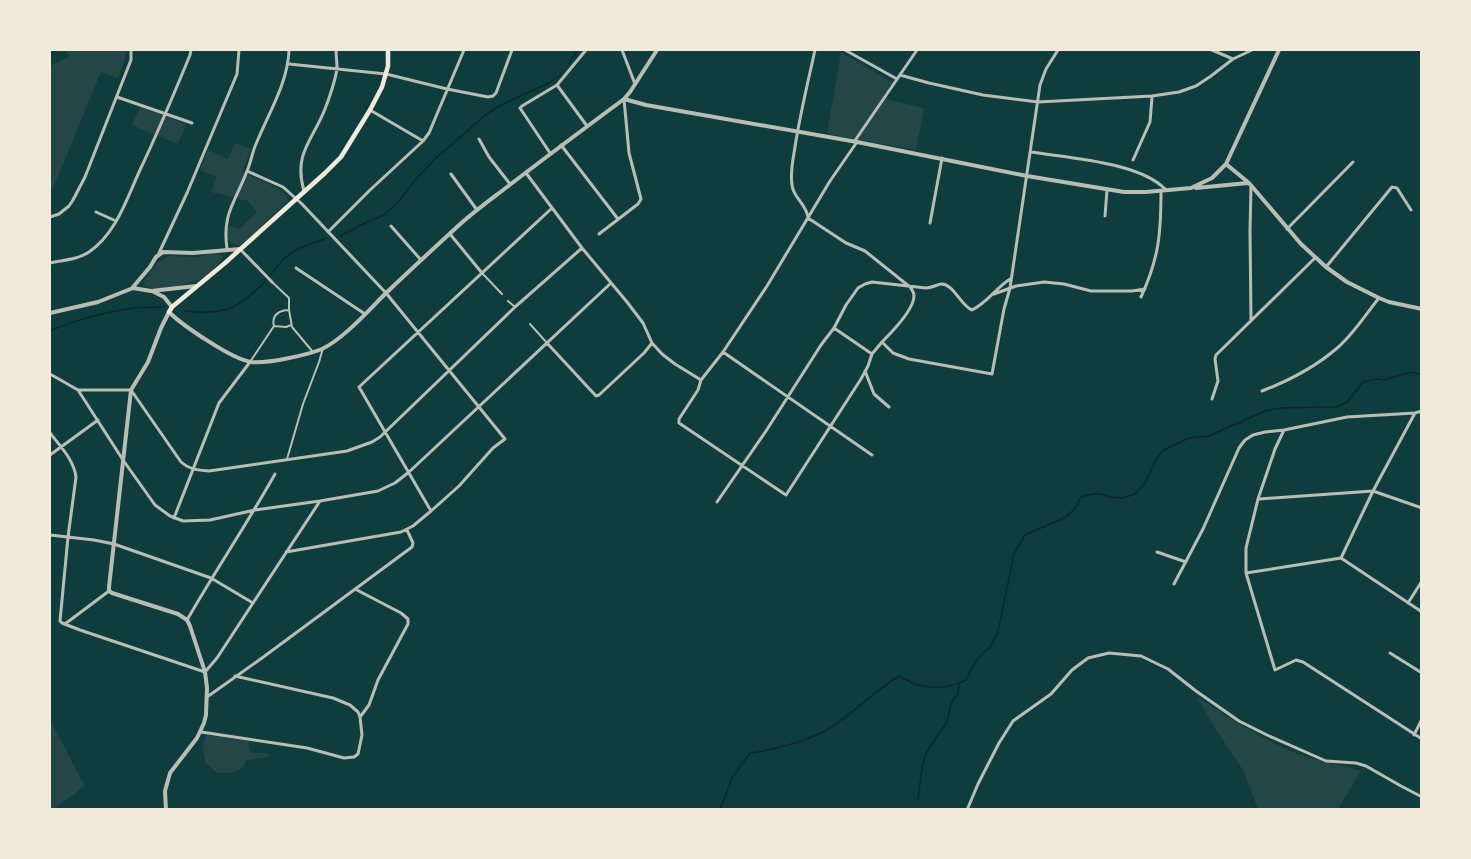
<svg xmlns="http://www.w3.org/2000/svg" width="1471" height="859" font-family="Roboto,sans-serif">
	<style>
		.green { fill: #244646 }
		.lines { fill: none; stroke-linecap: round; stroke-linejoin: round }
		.stream { stroke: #0a2a2b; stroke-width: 1.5 }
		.pedestrian { stroke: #b8beb3; stroke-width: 2 }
		.minor { stroke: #b8beb3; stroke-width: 3 }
		.tertiary { stroke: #b8beb3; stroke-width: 4 }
		.secondary { stroke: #f1e9da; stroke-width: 4.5 }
	</style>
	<rect width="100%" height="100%" fill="#0f3d3e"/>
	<!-- green -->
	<path class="green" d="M66,50H126L125,59L118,78L101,72L53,188L50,191V66L69,56Z
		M841,52L892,82L883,96L889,100L924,108L916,150L827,134Z
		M140,107L186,124L178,144L132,125Z
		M235,143L251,149L242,172L280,189L289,200L241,245H236L229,241L227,234L229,225L240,229L257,212L248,201L211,192L217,177L200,170L208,150L228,159Z
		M217,252L222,256V260C215,267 209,275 200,279C189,285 156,292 145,286L144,281L158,262L165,258L171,256L197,257Z
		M1197,697C1232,720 1268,743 1307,757C1325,764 1344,765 1361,771L1338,809H1258L1243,770L1213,725Z
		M50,720L85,786L54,809H50Z
		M207,735L248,741L250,753H265L270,755C263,761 254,756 246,761C242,774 229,773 217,773L205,762C205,748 198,750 207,735Z"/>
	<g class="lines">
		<!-- stream -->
		<path class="stream" d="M569,63L578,50
			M340,236L367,222L384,215L398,202L416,179L435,159L488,113L503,104L549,83L561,74
			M185,311C225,316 242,307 268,278C273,272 278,265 283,260C294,248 310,244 325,239
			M50,331C75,320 108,311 136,308C146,307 155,307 165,307
			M918,799L922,768L926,753L947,722L951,703L958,694L959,684
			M719,810L724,800L732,778L750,753C772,750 803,742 823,732C851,717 872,692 899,676L917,685L931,687H943L959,683L966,680L975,662L982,654L991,646L998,632L1014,554L1025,535L1066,517L1076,507L1081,497L1092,494H1101L1110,497L1123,498L1135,494L1145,483L1157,458L1162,451L1189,438L1209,436L1265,411L1280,408L1336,407L1347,402L1363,382L1378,379L1384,380L1412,372L1422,375"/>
		<!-- pedestrian -->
		<path class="pedestrian" d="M482,273L502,294
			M508,301L515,307
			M289,310L292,327L313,352
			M530,324L547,343
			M274,326L286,327L291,325
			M250,362L274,326C271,315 280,310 289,310V298L272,282
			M287,459L303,404L319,362L323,348"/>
		<!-- minor -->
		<path class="minor" d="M622,50L635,84
			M815,50C808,82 800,114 795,147C793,160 790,172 792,185C793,198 807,204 808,218L846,243L865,251L910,287C913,291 914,292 914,296C914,309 891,333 882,342
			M845,50L897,79
			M1212,50L1233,59
			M289,64L386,74L447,89L488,97L493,96L496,93L512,50
			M900,75L929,83L983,95L1038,102L1152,96L1179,92L1196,86L1211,76L1233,59L1252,50
			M557,85L587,126
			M117,97L192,123
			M370,110L423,141
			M479,139L489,157L510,184
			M854,142L917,50
			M561,145L618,219
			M1031,152C1068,158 1139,162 1165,189
			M550,153L520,108L522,106L557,85L586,50
			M1133,160L1150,122L1152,97
			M247,171L283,187L302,204L386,293L505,439L493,448L459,486L431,511L413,526L401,532L286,552
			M526,173L582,248L627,302L643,323L652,343L662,354L675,364L701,380
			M451,174L477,210
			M304,191C293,153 313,140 325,109C329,99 336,78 337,68C337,62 336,55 336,50
			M96,212L116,221
			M1105,216L1107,190
			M50,217L59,214L69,206L73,200L85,177L131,60V50
			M930,223L942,158
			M391,226L421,260
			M1287,229L1353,162
			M328,232L370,190L423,141L429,133L464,50
			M450,234L482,273
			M599,234L638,204L641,199L629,153L624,99
			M227,249C222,213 235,203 247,171C251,162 252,153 256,144C268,114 288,83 289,50
			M240,249L272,282
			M159,253L187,193L237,74L239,50
			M50,263C63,260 77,260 89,252C116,234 127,198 140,170C158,132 174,94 190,55L191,50
			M1326,267L1392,187L1397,188L1411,210
			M296,268L365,314
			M994,294L1016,286L1044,282L1064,284L1091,291H1132L1145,289
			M1141,297C1159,258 1161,233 1161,191
			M1251,320L1250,231L1251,186
			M834,328L872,354L868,366L861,379L786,495L679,423V419L698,390L701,380L723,352L767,286L830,181L857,142
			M547,343L596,396L599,395L644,353L652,343
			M723,352L872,455
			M872,354L882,342L893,353L909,359L992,374L1004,309L1010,288L1040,85L1046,69L1058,50
			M865,371L874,394L889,407
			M50,374L78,390H131L181,462C190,470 197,470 209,471L347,451L372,442L380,437L515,307L582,248
			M78,390L123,460L155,505L170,516L183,521L210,520L255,510L320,501L378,491L395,483L409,472L611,283
			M1262,391C1288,381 1315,367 1336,349C1353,335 1365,315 1379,298
			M1212,399L1218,381L1215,359L1216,355L1315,258
			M1284,430L1275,449L1258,499L1246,548V573L1275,670L1296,660L1303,662L1422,739
			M50,433C60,446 74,460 76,477L68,537L60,621L62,623L80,630L205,672L217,658L320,501
			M50,455L98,420
			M1259,499L1373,491L1422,508
			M717,502L766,431L821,345L834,328L846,305L858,288L865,284L872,282L926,288C932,288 936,285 941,284C953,283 961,306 972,310C987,303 996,288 1010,279
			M431,511L359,387L551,209
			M174,518L219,403L250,362
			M50,535L94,540L114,544L211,578L253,603
			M1157,552L1186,562
			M1341,558L1373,491L1415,413
			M1246,573L1341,558L1422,612
			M1174,584L1203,529L1239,448L1245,440L1253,435L1265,432L1284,430L1347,417L1415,413L1422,411
			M355,589L401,613L408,619V624L378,680L369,705L360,717
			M1408,603L1422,581
			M187,620C215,571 247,524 275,474
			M65,624L109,591
			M1390,653L1422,673
			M207,697L262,658L412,547L413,543L407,530
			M201,732L307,748L344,758L354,757L358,754L362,735L360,717L358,712L350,705L333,698L235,676
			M1414,735L1422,719
			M967,810L978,784L999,743L1013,721L1051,694L1072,670L1088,658L1109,653L1141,656L1168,669L1196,691L1239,721L1269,736L1326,761L1356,763L1366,766L1401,786L1422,797"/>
		<!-- tertiary -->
		<path class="tertiary" d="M624,99L646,105L857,142L1027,176L1124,192H1146L1191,188L1212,178L1226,164L1279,50
			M1226,164L1249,183L1301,244L1326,267L1347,282L1379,298L1389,302L1422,309
			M1196,188L1248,183
			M133,287L150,267L156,257L163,252L193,253L240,249
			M152,291L164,297L172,307
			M50,313L98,302L133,288L151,291L196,286
			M166,810L165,791L170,773L197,738L204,723L206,715L207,688L205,672L190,626L187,620L178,614L112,593L109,591V587L131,390L148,362L161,328L169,312C183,326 232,359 251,362C267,364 307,355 322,349C343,339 367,312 384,295C408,272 433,249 457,227C473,212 490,200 507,187C546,157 585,128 624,99L630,92L657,50"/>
		<!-- secondary -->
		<path class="secondary" d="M169,312L172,307L225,263L325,173L341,157L370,110L382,87L388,66V50"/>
	</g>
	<!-- border -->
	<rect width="1471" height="859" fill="none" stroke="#f1e9da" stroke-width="102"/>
</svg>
